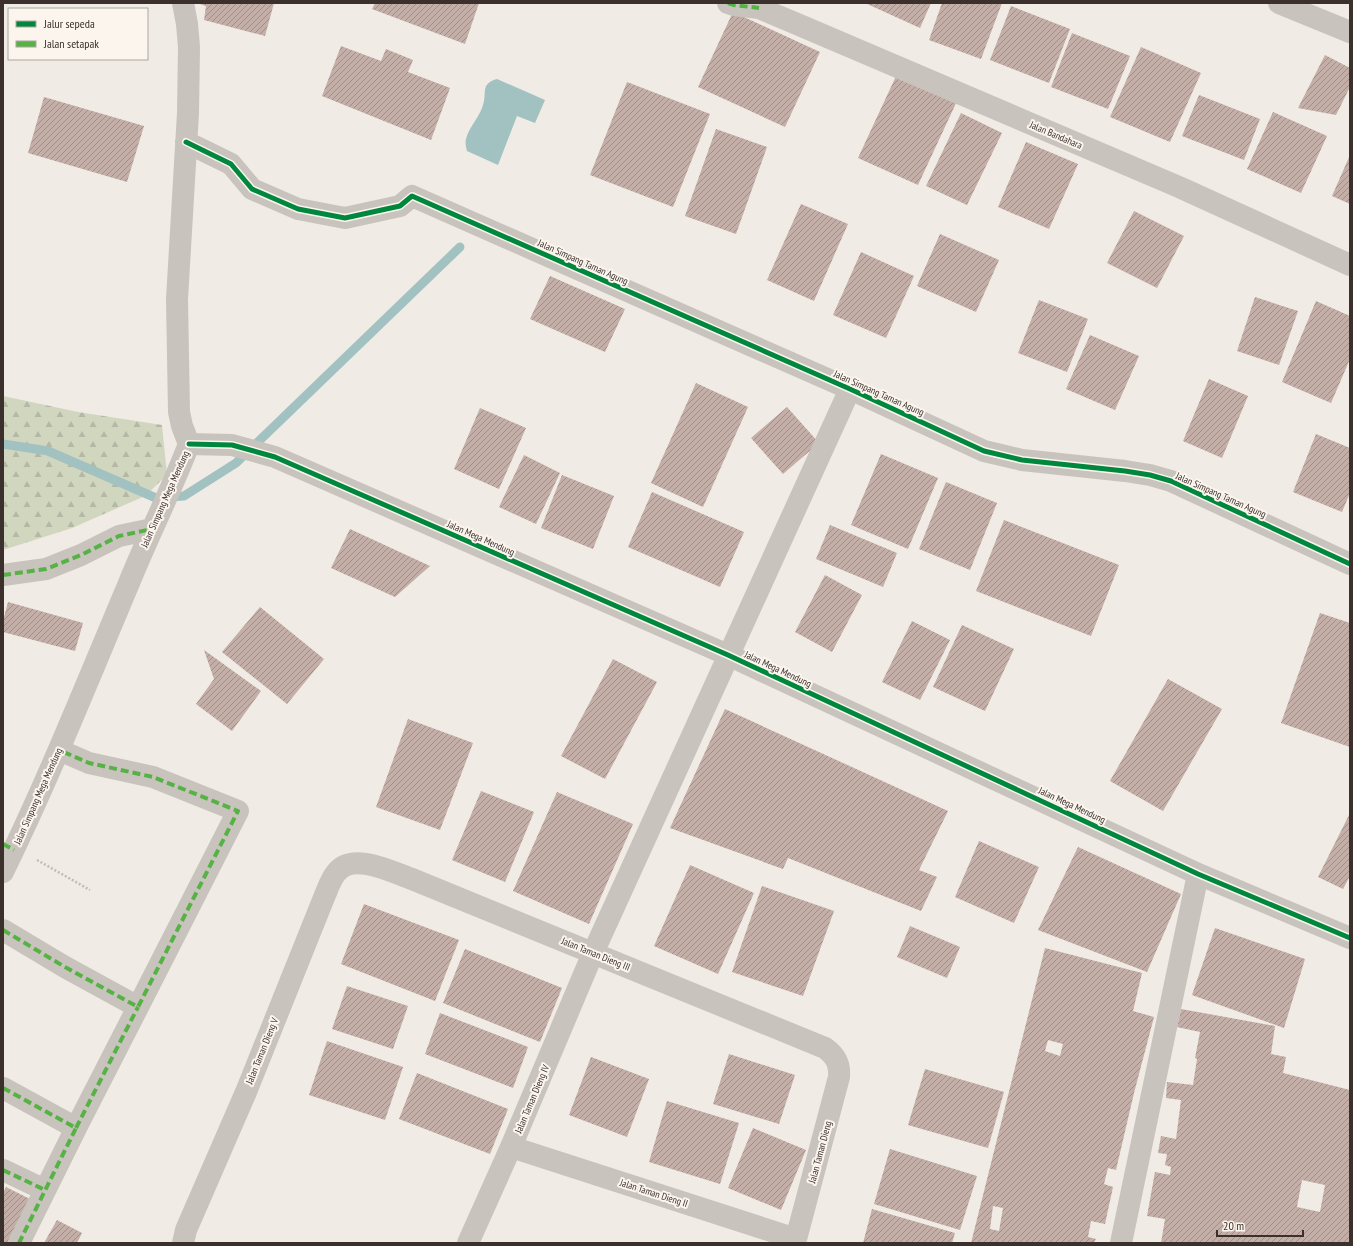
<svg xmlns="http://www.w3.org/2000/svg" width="1353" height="1246" font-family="'PT Sans Narrow',sans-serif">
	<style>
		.forest { fill: url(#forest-firs) }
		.water { fill: #a1c2c1 }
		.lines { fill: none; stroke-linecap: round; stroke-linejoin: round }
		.stream { stroke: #a1c2c1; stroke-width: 9 }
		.building { fill: url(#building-hatch); fill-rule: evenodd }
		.path { stroke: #c2bbb6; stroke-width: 2.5; stroke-dasharray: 2 2; stroke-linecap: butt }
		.minor { stroke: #c9c3be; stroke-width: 22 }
		.quiet { stroke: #57b246; stroke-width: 4; stroke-dasharray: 8 4; stroke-linecap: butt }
		.cycleway-casing { stroke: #fbf5ee; stroke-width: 8 }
		.cycleway { stroke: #00873e; stroke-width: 5 }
		.labels { text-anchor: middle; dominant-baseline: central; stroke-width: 4; stroke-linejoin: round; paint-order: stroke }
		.street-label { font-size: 10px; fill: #3b302b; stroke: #fbf5ee }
	</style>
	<defs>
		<pattern id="forest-firs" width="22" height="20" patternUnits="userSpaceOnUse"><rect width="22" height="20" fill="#d1d6bf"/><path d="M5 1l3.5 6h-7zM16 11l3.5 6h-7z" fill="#b4b8a4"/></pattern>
		<pattern id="building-hatch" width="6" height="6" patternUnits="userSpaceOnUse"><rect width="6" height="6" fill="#c3afa7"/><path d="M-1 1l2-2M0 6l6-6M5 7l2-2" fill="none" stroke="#a08f88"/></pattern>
	</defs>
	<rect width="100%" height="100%" fill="#f0ebe5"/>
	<!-- forest -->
	<path class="forest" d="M3,396L78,412L162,425L167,475L145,496L72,528L3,550Z"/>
	<!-- water -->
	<path class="water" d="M497,79L545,100L535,123L517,116L498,165L467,151C466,147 465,143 466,139C469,126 482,115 484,101C485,96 484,91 486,86C489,82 492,80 497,79Z"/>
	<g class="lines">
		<!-- stream -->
		<path class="stream" d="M3,444L48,451L156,498L184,496L236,463L460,247"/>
	</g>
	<!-- building -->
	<path class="building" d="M197,3H274L265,36L204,20L206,6Z
		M375,3H479L465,44L372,9Z
		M865,3H931L920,28Z
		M942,3H1002L981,59L929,40Z
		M1011,6L1070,29L1049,83L990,60Z
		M733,12L820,52L785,127L698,87Z
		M1072,33L1130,56L1108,109L1051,87Z
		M341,46L381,61L386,49L413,60L408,72L450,88L431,140L322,96Z
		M1141,47L1201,73L1170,142L1110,117Z
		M1325,55L1350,68V87L1336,115L1298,108Z
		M897,74L957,101L918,185L858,158Z
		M627,82L710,114L673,207L590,175Z
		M1199,95L1260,119L1244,160L1182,136Z
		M44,97L144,126L127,182L28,153Z
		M1273,112L1327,136L1301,193L1247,169Z
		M961,113L1002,133L967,205L926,186Z
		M716,129L767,147L736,234L685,216Z
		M1026,142L1078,164L1049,229L998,207Z
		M1350,155V204L1332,196Z
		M801,204L848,224L814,301L767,280Z
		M1134,211L1184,236L1157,288L1107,263Z
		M940,234L999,260L976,312L917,286Z
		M861,252L914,276L886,338L833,315Z
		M550,276L625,309L605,352L530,319Z
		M1255,297L1298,311L1279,365L1237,351Z
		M1039,300L1088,319L1067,372L1018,353Z
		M1316,301L1350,316V359L1331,403L1282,382Z
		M1090,335L1139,356L1115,410L1066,389Z
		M1209,379L1248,396L1222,458L1183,441Z
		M696,383L748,407L703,507L651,483Z
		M787,407L819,443L783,474L751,438Z
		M480,408L526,428L499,489L454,469Z
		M1316,434L1350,448V493L1342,512L1293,492Z
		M881,454L938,478L908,549L851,525Z
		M524,455L560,473L536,524L499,507Z
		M562,475L614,496L593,549L541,528Z
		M946,482L997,503L970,570L919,549Z
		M652,492L744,532L720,587L628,547Z
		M1004,520L1119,565L1091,636L976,591Z
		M830,525L897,553L883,587L816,559Z
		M350,529L430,566L395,597L331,568Z
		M825,575L862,595L832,652L795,632Z
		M8,602L83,623L75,651L3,632V621Z
		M260,607L324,659L287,704L222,652Z
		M1320,613L1350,623V747L1281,723Z
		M912,621L950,640L920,700L882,682Z
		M962,625L1014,649L985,711L933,687Z
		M204,650L261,691L232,731L196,704L214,679Z
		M613,659L657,682L605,779L561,756Z
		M1168,679L1222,709L1163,811L1110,781Z
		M725,709L948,811L919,870L937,877L921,911L788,858L783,869L670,828Z
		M408,719L473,743L440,830L376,807Z
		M481,791L534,812L505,882L452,860Z
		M557,792L633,824L589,924L513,891Z
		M1350,813V876L1343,889L1318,877Z
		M979,841L1039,867L1014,923L955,897Z
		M1078,847L1181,894L1147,972L1038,930Z
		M690,865L754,893L718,974L654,946Z
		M762,886L834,911L803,996L732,972Z
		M364,904L459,940L435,1001L341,964Z
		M910,926L960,947L947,978L897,957Z
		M1215,928L1305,959L1284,1028L1192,995Z
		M1045,948L1142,973L1133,1011L1154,1017L1134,1093L1116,1170L1108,1168L1104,1184L1113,1187L1105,1224L1091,1221L1088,1237L1096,1239L1094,1243H971ZM1048,1040L1063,1044L1060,1056L1045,1051ZM993,1206L1003,1208L999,1231L990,1229Z
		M465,949L562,988L540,1042L443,1003Z
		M347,986L408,1006L393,1049L332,1029Z
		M1181,1009L1275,1026L1271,1054L1286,1057L1283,1073L1350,1090V1243H1161L1165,1219L1147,1216L1155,1172L1170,1175L1171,1167L1165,1165L1167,1154L1158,1153L1161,1136L1176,1139L1181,1100L1166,1098L1167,1082L1193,1085L1197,1059L1195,1058L1200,1032L1177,1027ZM1302,1180L1325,1185L1320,1212L1297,1207Z
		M440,1013L528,1047L513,1088L425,1054Z
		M327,1041L403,1067L385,1120L309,1095Z
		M729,1054L795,1075L779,1124L713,1104Z
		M591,1057L649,1079L627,1137L569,1115Z
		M925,1069L1004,1092L988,1148L908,1125Z
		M417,1073L508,1109L490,1154L399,1119Z
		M667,1101L739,1123L720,1184L649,1162Z
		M753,1128L806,1150L781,1210L728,1188Z
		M890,1149L977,1176L960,1230L874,1204Z
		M6,1187L32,1200L7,1243H3V1193Z
		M872,1209L955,1233L952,1243H863Z
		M57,1220L82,1233L77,1243H44Z"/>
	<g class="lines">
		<!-- path -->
		<path class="path" d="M37,860L90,890"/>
		<!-- minor -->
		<path class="minor" d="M728,3L734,5L759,8L797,24L1179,187L1350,265
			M1279,3L1350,32
			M186,142L231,164L252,189L298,209L345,218L400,206L412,196L850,389L984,451L1022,460L1125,471L1150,475L1171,481L1350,564
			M189,444L232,445L275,457L728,655L1198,874L1350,938
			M3,575L46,569L81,555L119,536L152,529
			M3,872C49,778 88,680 129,583C148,536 171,491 189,444L182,426L179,412L177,299L188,113L189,47L187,24L183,3
			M3,930L65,967L138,1007L238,811L153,777L89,763L59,750
			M3,1088L76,1128L19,1243
			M76,1128L138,1007
			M511,1147L796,1239
			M3,1170L45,1190
			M183,1243L186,1230L246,1092L325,895C328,888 331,879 336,873C352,851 392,872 412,879L825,1048C836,1056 840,1064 839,1077L795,1243
			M468,1243L511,1147L593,953L850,389
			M1121,1243L1198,874"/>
		<!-- quiet -->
		<path class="quiet" d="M728,3L734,5L759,8
			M3,575L46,569L81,555L119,536L152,529
			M3,844L14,850
			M3,930L65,967L138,1007L238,811L153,777L89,763L59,750
			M3,1088L76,1128L19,1243
			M76,1128L138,1007
			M3,1170L45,1190"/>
		<!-- cycleway casing -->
		<g class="cycleway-casing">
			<path id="cycleway" d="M186,142L231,164L252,189L298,209L345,218L400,206L412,196L850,389L984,451L1022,460L1125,471L1150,475L1171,481L1350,564
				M189,444L232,445L275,457L728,655L1198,874L1350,938"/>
		</g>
		<!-- cycleway -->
		<use href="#cycleway" class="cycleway"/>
	</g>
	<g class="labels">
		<!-- street labels -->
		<g class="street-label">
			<text transform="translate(1056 135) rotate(23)">Jalan Bandahara</text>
			<text transform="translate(583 262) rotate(24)">Jalan Simpang Taman Agung</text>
			<text transform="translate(879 393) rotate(24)">Jalan Simpang Taman Agung</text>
			<text transform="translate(1221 495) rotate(24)">Jalan Simpang Taman Agung</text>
			<text transform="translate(165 499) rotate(-66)">Jalan Simpang Mega Mendung</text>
			<text transform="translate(481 538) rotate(24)">Jalan Mega Mendung</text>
			<text transform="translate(778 669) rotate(25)">Jalan Mega Mendung</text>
			<text transform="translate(38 796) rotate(-66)">Jalan Simpang Mega Mendung</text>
			<text transform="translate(1072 805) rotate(25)">Jalan Mega Mendung</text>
			<text transform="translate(596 954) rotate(22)">Jalan Taman Dieng III</text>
			<text transform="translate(262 1051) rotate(-68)">Jalan Taman Dieng V</text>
			<text transform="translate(532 1099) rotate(-67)">Jalan Taman Dieng IV</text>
			<text transform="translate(820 1152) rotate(-75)">Jalan Taman Dieng</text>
			<text transform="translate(654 1193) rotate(18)">Jalan Taman Dieng II</text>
		</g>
	</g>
	<!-- border -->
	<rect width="1353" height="1246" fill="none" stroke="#3b302b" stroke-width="8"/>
	<!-- legend -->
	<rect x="8" y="8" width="140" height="52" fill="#fbf5ee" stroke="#aea6a0"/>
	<rect x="16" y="21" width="20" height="6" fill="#00873e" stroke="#aea6a0"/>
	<text x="44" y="28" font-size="12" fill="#3b302b">Jalur sepeda</text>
	<rect x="16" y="41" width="20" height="6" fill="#57b246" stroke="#aea6a0"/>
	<text x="44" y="48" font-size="12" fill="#3b302b">Jalan setapak</text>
	<!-- scale -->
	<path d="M1217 1230v6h86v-6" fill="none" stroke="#3b302b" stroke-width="2"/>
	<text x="1223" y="1230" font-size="12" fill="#3b302b" stroke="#fbf5ee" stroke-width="3" paint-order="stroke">20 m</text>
</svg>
